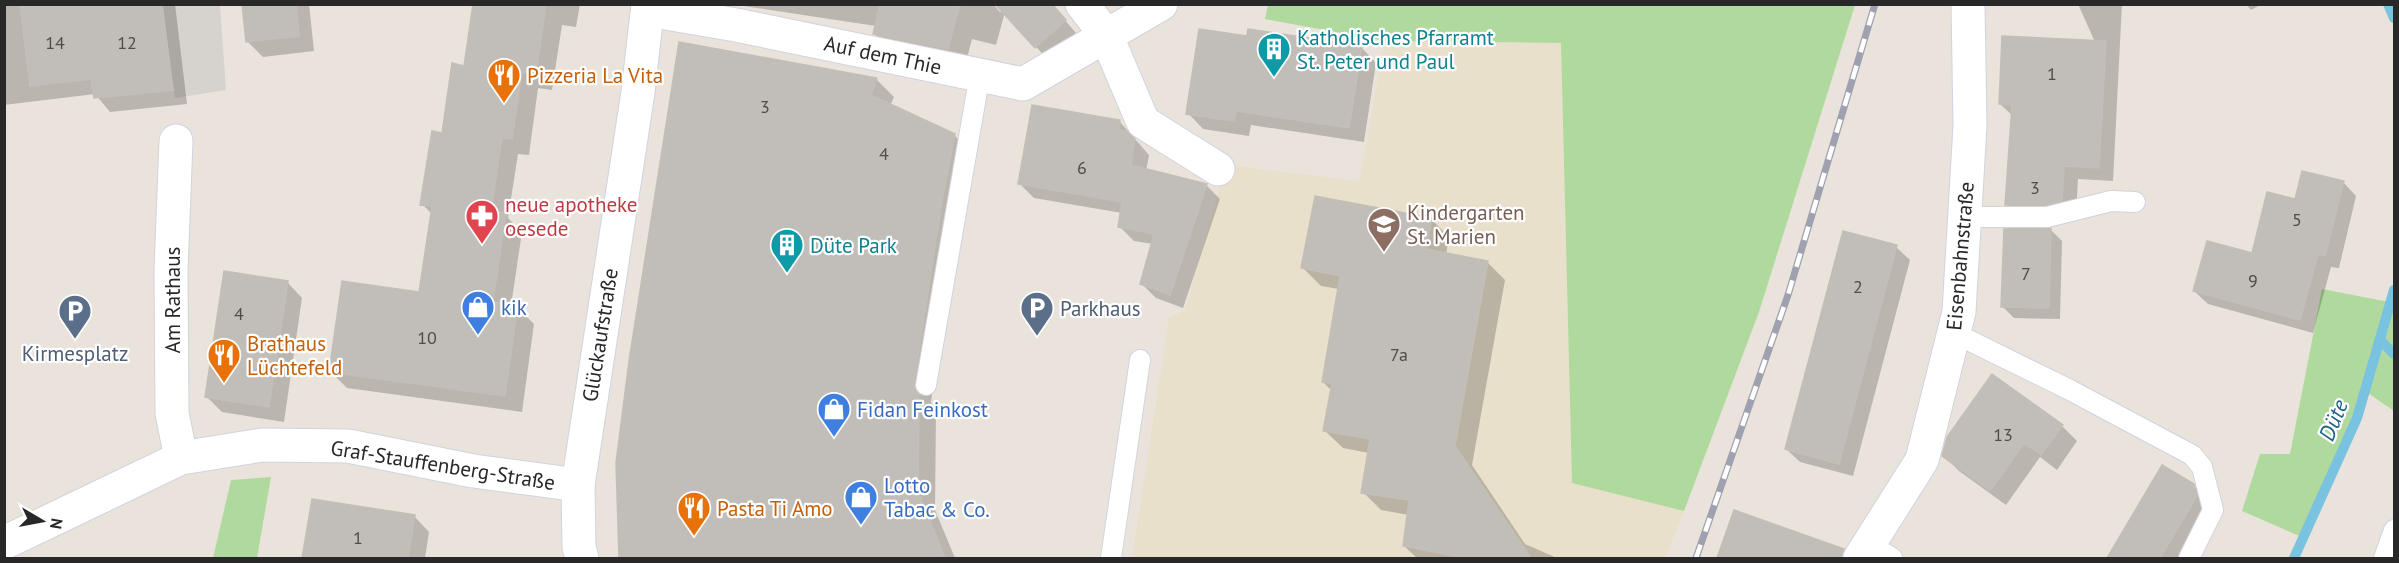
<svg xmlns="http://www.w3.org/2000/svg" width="2399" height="563" font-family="'PT Sans',sans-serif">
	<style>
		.education { fill: #e9e0cc }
		.green { fill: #b0da9d }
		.plaza { fill: #d6d2cd }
		.shadow { fill: #0003 }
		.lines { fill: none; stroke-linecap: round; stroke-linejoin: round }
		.stream { stroke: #79c2e0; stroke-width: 10 }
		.building { fill: #c1bdb8; stroke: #c4bfb5; stroke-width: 1.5 }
		.lane-casing { stroke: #d1d3df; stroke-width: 22 }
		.street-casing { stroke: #d1d3df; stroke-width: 35 }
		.secondary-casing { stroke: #d1d3df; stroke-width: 35 }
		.lane { stroke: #fff; stroke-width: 20 }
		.street { stroke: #fff; stroke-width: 33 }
		.secondary { stroke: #fff; stroke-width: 33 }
		.rail-casing { stroke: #9fa1b0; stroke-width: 7 }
		.rail { stroke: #fff; stroke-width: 4.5; stroke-dasharray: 14; stroke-linecap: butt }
		.labels { text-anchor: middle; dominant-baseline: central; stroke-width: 4.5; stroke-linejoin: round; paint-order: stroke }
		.number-label { font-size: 18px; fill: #4e4d4c }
		.culture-label { font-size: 21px; fill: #0d838f; stroke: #fff; text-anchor: start }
		.street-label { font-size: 21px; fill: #282828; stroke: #fff }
		.food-label { font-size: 21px; fill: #c56008; stroke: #fff; text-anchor: start }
		.health-label { font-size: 21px; fill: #be3a42; stroke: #fff; text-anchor: start }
		.education-label { font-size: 21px; fill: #785e54; stroke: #fff; text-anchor: start }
		.shop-label { font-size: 21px; fill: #366cbe; stroke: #fff; text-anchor: start }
		.service-label { font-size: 21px; fill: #4e5e75; stroke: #fff; text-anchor: start }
		.water-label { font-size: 22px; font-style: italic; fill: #1c6088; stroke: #fff }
	</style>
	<rect width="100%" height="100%" fill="#e9e3db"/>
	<!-- education -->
	<path class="education" d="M1385,41L1561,43L1572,483L1684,511L1665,558H1132L1169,318L1185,310L1226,165L1359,181Z"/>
	<!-- green -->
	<path class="green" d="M1268,5H1855L1759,312L1684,511L1572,483L1561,43L1385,41L1265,19Z
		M2322,289L2394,303V411L2365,391L2357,418L2304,538L2242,511L2260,454H2290Z
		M271,477L257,558H213L231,480Z"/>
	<!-- plaza -->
	<path class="plaza" d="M162,5H220L226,90L175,98Z"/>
	<!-- shadow -->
	<path class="shadow" d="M4,4H175L187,104L110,112L95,94L4,105Z
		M244,4H309L314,51L263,57L248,42Z
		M475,4H580L576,27L562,25L552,90L538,88L529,155L518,154L508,218L522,232L511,306L517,307L534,324L522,412L347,388L330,371L420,293L432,214L422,204L466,67Z
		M730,4H993L1000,12L1051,4L1076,33L1047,59L1005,12L996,45L972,39L965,66L891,51L874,33L876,26Z
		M2078,4H2122L2113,181L2078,179L2076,215L2021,219L2007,204L2013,116L2000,104L2095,42Z
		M2246,4H2262L2251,10Z
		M1249,38L1361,47L1376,63L1364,142L1251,125L1249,136L1203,129L1188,113Z
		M876,79L894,97L890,106L954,135L972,153L960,214L931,402L936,413L935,510L955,558H624L620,548Z
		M1120,122L1149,155L1146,171L1206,185L1220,199L1183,308L1156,298L1142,284L1153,244L1134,241L1120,227L1122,213L1034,198L1020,184Z
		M2343,182L2356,196L2339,268L2331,267L2313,333L2208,304L2194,291L2253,255L2296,200Z
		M1431,219L1449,237L1446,255L1487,262L1505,280L1472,465L1525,544L1557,558H1417L1404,546L1409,515L1381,510L1363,492L1369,453L1343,448L1325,431L1332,391L1323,382L1339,289L1321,286L1303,268Z
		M2051,230L2062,241L2060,319L2014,318L2003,307Z
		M1896,247L1910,260L1853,476L1800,462L1786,449Z
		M287,282L302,298L284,422L222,412L207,397Z
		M2062,426L2077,441L2057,470L2040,457L2006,505L1959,471L1944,456Z
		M2163,467L2193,485L2209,501L2184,558H2109Z
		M313,500L414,516L429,532L425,558H304Z
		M1834,554L1839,558L1719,557Z"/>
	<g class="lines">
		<!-- stream -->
		<path class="stream" d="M2388,4L2394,18
			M2380,340L2394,354
			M2294,558L2357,418L2394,290"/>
	</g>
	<!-- building -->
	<path class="building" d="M20,4H162L173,90L94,98L91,79L30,86Z
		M242,4H296L299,36L246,42Z
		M473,4H546L536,74L522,72L512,139L502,138L491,211L506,213L493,302L518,305L505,396L329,372L342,281L419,292L432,206L420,205L432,131L442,133L452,63L464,66Z
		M880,4H960L948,49L873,34Z
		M995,4H1052L1066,20L1035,48Z
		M1199,29L1247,36L1248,29L1362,46L1349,128L1236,111L1234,121L1186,114Z
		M2002,36L2106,41L2099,168L2064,166L2062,201L2046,205H2005L2012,105L1999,104Z
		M679,42L877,78L871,95L955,134L943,195L914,384L919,394L918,491L945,558H619L616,463L629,361Z
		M1032,105L1120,120L1119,130L1128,132L1135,139L1131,165L1207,184L1170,295L1140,284L1154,234L1118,227L1122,202L1018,184Z
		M2302,171L2344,181L2325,256L2318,254L2300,320L2193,291L2207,241L2252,253L2267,192L2295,199Z
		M1315,196L1432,218L1426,249L1488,261L1455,446L1531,558H1463L1403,546L1409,500L1361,493L1370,439L1323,431L1332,383L1322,382L1340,276L1301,268Z
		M2051,228L2049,308L2001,307L2004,229Z
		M1843,231L1897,245L1839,464L1785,449Z
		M224,271L288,281L269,407L205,397Z
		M1992,374L2063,425L2041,455L2024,443L1990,491L1942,456L1947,437Z
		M2162,465L2194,484L2197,496L2160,558H2107Z
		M312,499L415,515L408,558H302Z
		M1734,510L1844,549L1841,558H1717Z"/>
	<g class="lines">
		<!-- lane casing -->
		<g class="lane-casing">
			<path id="lane" d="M1965,217H2047L2111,201L2135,202
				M1954,333L2068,389L2192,455L2202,467L2213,510L2189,558
				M926,385L980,74
				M1868,544L1892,558
				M1111,558L1140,360
				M2384,558L2394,530"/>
		</g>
		<!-- street casing -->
		<g class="street-casing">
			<path id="street" d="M1082,4L1106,35L1143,122L1218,169
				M648,10L736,25L1023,84L1161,4
				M176,141L171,270L172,413L181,458
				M4,543L181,458L262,445L348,446L473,471L578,485
				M1860,558L1922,460L1959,312L1970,126L1968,4"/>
		</g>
		<!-- secondary casing -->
		<g class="secondary-casing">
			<path id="secondary" d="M582,558L579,547L578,485L638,92L648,4"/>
		</g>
		<!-- lane -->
		<use href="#lane" class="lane"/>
		<!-- street -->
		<use href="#street" class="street"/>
		<!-- secondary -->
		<use href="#secondary" class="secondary"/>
		<!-- rail casing -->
		<g class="rail-casing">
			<path id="rail" d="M1696,558L1788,295L1875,4"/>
		</g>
		<!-- rail -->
		<use href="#rail" class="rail"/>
	</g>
	<!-- icons -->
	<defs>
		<g id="building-pin" transform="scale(1.725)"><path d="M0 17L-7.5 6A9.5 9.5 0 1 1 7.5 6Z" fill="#0f9aa8" stroke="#fff"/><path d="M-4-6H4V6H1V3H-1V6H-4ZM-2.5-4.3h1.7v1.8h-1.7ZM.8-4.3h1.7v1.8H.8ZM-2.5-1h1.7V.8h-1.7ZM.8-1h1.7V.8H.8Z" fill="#fff"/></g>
		<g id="restaurant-pin" transform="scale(1.725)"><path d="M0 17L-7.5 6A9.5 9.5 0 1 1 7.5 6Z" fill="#e8710a" stroke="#fff"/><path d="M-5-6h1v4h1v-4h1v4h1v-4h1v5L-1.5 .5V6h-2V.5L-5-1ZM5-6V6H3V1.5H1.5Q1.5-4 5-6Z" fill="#fff"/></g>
		<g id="pharmacy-pin" transform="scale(1.725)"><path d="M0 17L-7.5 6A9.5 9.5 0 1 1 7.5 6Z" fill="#e0444e" stroke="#fff"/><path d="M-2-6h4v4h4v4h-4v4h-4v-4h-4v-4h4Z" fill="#fff"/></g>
		<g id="school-pin" transform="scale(1.725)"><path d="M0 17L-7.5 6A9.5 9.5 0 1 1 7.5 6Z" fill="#8d6e63" stroke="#fff"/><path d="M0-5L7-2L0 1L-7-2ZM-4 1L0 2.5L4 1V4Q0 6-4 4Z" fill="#fff"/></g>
		<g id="shop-pin" transform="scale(1.725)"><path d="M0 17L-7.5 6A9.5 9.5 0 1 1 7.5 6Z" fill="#3f7fe0" stroke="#fff"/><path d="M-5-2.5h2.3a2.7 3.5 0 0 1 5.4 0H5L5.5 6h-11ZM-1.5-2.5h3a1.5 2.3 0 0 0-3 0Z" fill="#fff"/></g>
		<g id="parking-pin" transform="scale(1.725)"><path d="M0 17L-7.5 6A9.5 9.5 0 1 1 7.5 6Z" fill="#5c6f8a" stroke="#fff"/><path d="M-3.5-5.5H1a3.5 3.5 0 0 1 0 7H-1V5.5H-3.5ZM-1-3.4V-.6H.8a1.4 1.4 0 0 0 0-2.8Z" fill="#fff"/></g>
	</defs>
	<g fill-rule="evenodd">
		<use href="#building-pin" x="1274" y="49"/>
		<use href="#restaurant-pin" x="504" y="75"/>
		<use href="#pharmacy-pin" x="482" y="216"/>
		<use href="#school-pin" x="1384" y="224"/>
		<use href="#building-pin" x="787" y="245"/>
		<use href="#shop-pin" x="478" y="307"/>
		<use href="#parking-pin" x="1037" y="308"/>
		<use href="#parking-pin" x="75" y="311"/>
		<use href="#restaurant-pin" x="224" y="355"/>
		<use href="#shop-pin" x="834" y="409"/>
		<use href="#shop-pin" x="861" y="497"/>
		<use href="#restaurant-pin" x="694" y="508"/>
	</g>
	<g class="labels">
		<!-- number labels -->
		<g class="number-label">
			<text x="55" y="42">14</text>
			<text x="127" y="42">12</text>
			<text x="2052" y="73">1</text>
			<text x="765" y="106">3</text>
			<text x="884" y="153">4</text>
			<text x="1082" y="167">6</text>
			<text x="2035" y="187">3</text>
			<text x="2297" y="219">5</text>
			<text x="2026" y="273">7</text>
			<text x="2253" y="280">9</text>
			<text x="1858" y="286">2</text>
			<text x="239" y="313">4</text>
			<text x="427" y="337">10</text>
			<text x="1399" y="354">7a</text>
			<text x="2003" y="434">13</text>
			<text x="358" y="537">1</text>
		</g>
		<!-- culture labels -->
		<g class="culture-label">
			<text x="1297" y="37">Katholisches Pfarramt<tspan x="1297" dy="24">St. Peter und Paul</tspan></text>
			<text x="810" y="245">Düte Park</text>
		</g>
		<!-- street labels -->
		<g class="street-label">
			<text transform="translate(883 55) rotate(12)">Auf dem Thie</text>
			<text transform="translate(1960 256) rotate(-85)">Eisenbahnstraße</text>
			<text transform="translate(172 300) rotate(-90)">Am Rathaus</text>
			<text transform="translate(600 335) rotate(-81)">Glückaufstraße</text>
			<text transform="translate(443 465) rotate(9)">Graf-Stauffenberg-Straße</text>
		</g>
		<!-- food labels -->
		<g class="food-label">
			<text x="527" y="75">Pizzeria La Vita</text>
			<text x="247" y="343">Brathaus<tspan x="247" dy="24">Lüchtefeld</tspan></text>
			<text x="717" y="508">Pasta Ti Amo</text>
		</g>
		<!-- health labels -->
		<g class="health-label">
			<text x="505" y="204">neue apotheke<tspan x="505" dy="24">oesede</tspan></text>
		</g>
		<!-- education labels -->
		<g class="education-label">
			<text x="1407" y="212">Kindergarten<tspan x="1407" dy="24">St. Marien</tspan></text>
		</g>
		<!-- shop labels -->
		<g class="shop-label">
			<text x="501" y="307">kik</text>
			<text x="857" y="409">Fidan Feinkost</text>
			<text x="884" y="485">Lotto<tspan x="884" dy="24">Tabac &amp; Co.</tspan></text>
		</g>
		<!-- service labels -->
		<g class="service-label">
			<text x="1060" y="308">Parkhaus</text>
			<text x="75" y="353" text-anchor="middle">Kirmesplatz</text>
		</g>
		<!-- water labels -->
		<g class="water-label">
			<text transform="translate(2333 420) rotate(-68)">Düte</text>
		</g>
	</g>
	<!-- border -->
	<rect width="2399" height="563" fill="none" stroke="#282828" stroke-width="12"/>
	<!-- north arrow -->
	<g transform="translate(42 521) rotate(100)" stroke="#ffffff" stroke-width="4.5" paint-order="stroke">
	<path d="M0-4.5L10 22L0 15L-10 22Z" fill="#282828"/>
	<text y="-9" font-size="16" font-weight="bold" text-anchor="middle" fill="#282828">N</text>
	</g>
</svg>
